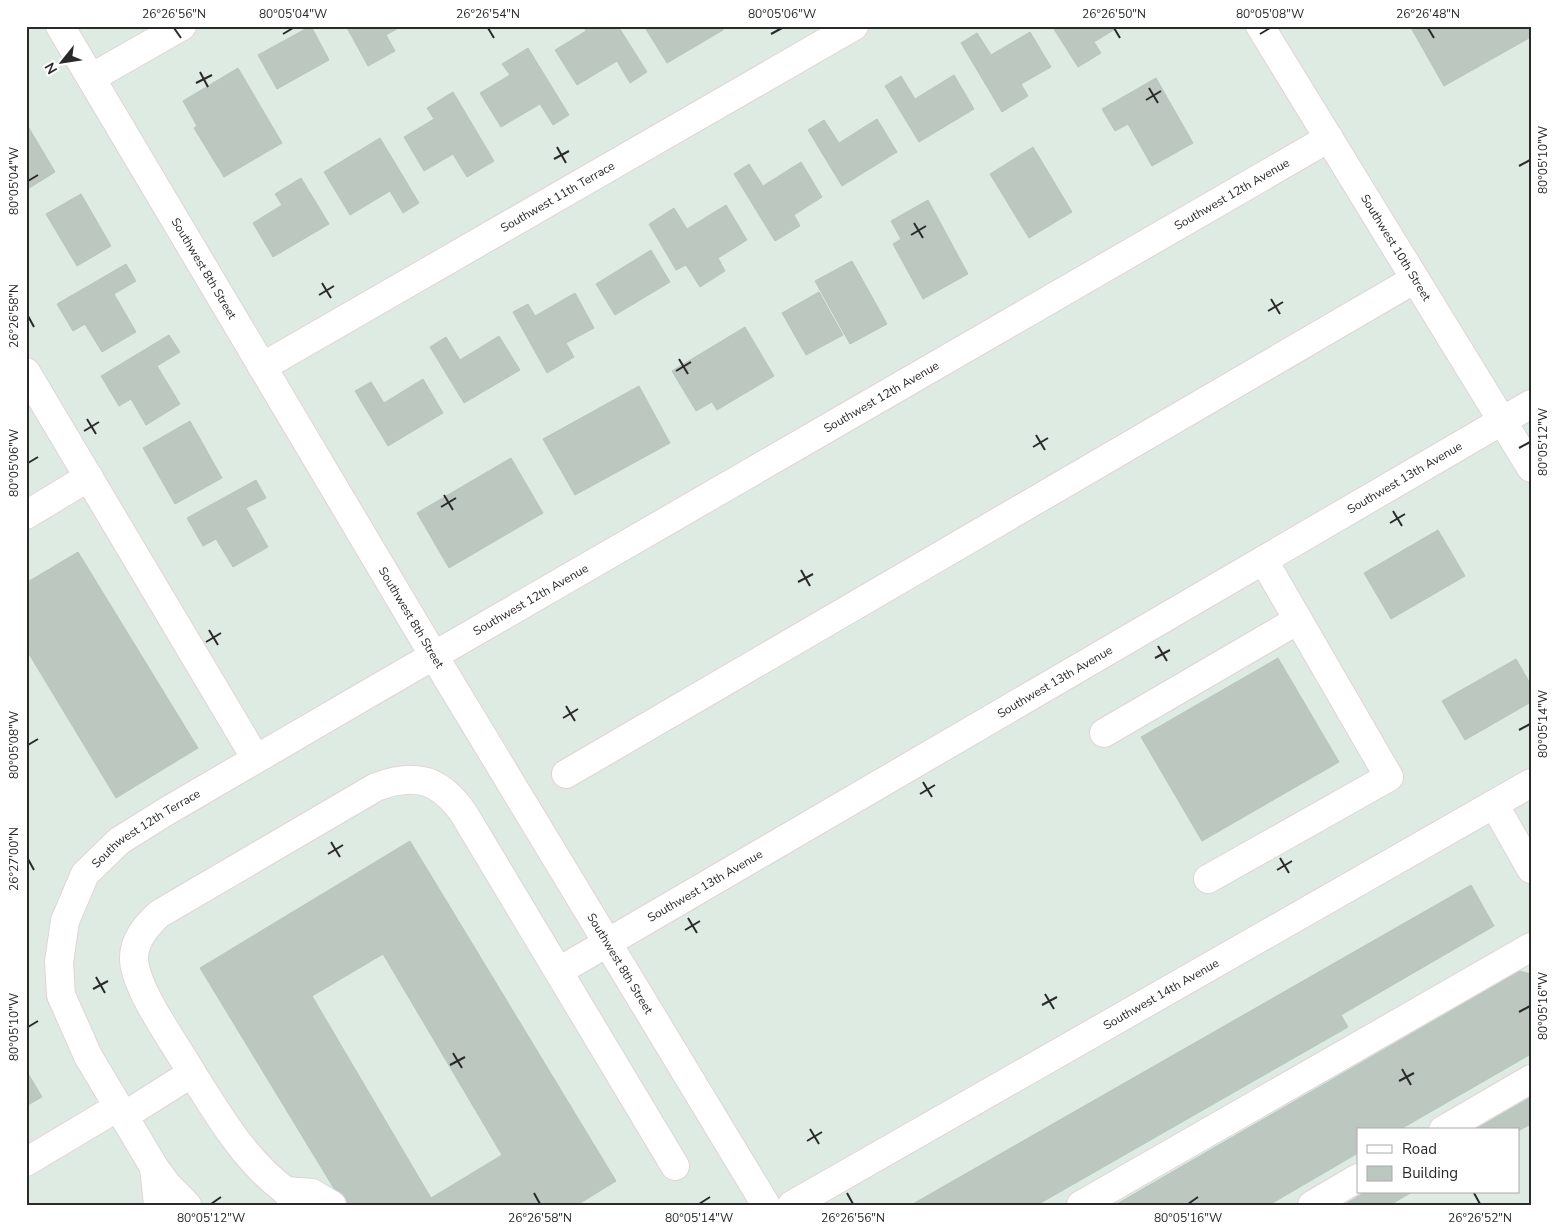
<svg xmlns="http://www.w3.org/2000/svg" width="1557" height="1231" font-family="'Nunito Sans',sans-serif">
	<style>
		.building { fill: #bcc7bf; stroke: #b6c7bd; fill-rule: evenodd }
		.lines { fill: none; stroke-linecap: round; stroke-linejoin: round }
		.minor-casing { stroke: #e2d2d8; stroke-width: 30 }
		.minor { stroke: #fff; stroke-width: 28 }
		.ticks { fill: none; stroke: #2a2a2a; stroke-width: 2 }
		.labels { text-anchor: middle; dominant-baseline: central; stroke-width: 4.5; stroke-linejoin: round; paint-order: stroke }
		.street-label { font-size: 12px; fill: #2a2a2a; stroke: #fff }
		.neatline { fill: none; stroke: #2a2a2a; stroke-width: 2 }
		.ticks-label { font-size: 12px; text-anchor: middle; fill: #2a2a2a }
	</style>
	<rect width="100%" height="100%" fill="#ddebe2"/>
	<!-- building -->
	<path class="building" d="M311,26L329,60L277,89L258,55Z
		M346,26H402L386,35L395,51L368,66Z
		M583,26H618L647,72L630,83L617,61L577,85L555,50L586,31Z
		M644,26H721L723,30L667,63Z
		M1052,26H1120L1094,42L1101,53L1078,67Z
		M1410,26H1531V37L1444,86Z
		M1030,32L1051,67L1021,84L1028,96L1002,112L961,43L977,33L991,55Z
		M528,48L569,115L553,125L540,104L501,127L480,93L510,75L502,64Z
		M238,68L282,143L224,177L194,128L197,126L183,101Z
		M954,75L974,109L919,142L885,86L901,76L915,99Z
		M1156,78L1193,143L1152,166L1128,124L1115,131L1102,109Z
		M453,92L494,161L467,177L453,154L424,171L404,137L434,119L427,108Z
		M877,119L897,152L842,186L808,130L824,120L839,143Z
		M26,123L55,172L26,190Z
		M380,138L419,203L403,213L390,191L350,215L324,172Z
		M1033,147L1072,212L1029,238L990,174Z
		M801,162L822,197L794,215L800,226L775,241L734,174L749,164L763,186Z
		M301,178L329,224L273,257L253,223L282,205L275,194Z
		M81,194L111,246L77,266L46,214Z
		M928,200L968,274L923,299L893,244L901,239L891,221Z
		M726,205L747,240L718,258L725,271L700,287L686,265L676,270L649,224L674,208L687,229Z
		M651,250L670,282L615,315L596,284Z
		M852,261L887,324L850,344L815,281Z
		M126,264L136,281L114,294L136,332L102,352L85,324L73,331L57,304Z
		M819,292L843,335L806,355L782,313Z
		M575,293L594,328L566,343L574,357L547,373L513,312L528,304L535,316Z
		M745,327L774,376L717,410L712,402L696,411L672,371Z
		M169,335L180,352L157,366L180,404L146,425L131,399L119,406L101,376Z
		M499,336L520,370L464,403L430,347L446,337L460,360Z
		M423,379L443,413L388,446L355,391L371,382L384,403Z
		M639,386L670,443L575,495L543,439Z
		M190,421L222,478L175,504L143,448Z
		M511,458L543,513L449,568L417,513Z
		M256,480L266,498L246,508L268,547L233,567L216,539L203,546L187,518Z
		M1438,530L1465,576L1391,619L1364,573Z
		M78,552L198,748L116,798L26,649V583Z
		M1278,658L1339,762L1202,841L1141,737Z
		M1516,659L1531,685V702L1465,740L1442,701Z
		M410,841L616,1181L577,1205H344L200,968ZM383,954L502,1155L431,1198L312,996Z
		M1471,885L1494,926L1341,1015L1348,1027L1037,1205H911Z
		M1520,971L1531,974V1054L1399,1130H1358V1153L1269,1205H1115Z
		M26,1070L42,1097L26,1106Z
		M1531,1097V1124L1518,1131L1474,1130Z
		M1365,1192H1412L1390,1205H1344Z"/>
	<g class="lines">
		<!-- minor casing -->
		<g class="minor-casing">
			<g id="minor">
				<path id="s1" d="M60,26L434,656L766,1205"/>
				<path id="s2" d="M1260,26L1531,468"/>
				<path d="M91,78L182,26"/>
				<path id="s3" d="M262,367L854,26"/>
				<path d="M26,372L256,759"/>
				<path d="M26,515L89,477"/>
				<path d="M1104,733L1298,620"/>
				<path d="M566,774L1415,279"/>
				<path d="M1494,804L1531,869"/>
				<path d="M1208,879L1389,777L1264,561"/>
				<path id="s4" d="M559,971L1531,404"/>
				<path d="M192,1073C218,1115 246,1162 286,1191"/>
				<path d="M124,1116L192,1073C176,1045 136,991 134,960C133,941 146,926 159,914L376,787C416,772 440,779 464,814L675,1166"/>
				<path d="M1443,1130L1531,1079"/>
				<path d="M26,1162L118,1107"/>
				<path id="s5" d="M154,1167L88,1056L61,995L59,962L65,921L85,874L119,841L167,811L371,692L1329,138"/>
				<path d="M158,1205L154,1167L168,1186L187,1205"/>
				<path d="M294,1205L286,1191L312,1193L332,1205"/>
				<path id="s6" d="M792,1205L1531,783"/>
				<path d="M1081,1205L1531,947"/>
				<path d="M1312,1205L1358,1178"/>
			</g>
		</g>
		<!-- minor -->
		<use href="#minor" class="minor"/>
	</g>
	<!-- ticks -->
	<path class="ticks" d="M174,28L181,38M488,28L494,38M1114,28L1120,38M1428,28L1434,38M283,34L293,28M771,34L782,28M1260,34L1270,28M200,72L208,87M196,83L212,75M1149,88L1158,103M1146,100L1161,91M557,147L566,163M554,159L569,151M1519,166L1530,160M28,181L38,175M914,223L923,238M911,235L926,226M322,283L331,298M319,295L334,286M1271,299L1280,314M1268,311L1283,302M28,316L34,327M679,359L688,374M676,371L691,362M87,419L96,434M84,431L99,422M1036,435L1045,450M1033,447L1048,438M1519,448L1530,442M28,463L38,457M444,495L453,510M441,507L456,498M1393,511L1402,526M1390,523L1405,514M801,570L810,586M798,582L813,574M209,630L218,645M206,642L221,633M1158,646L1167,661M1155,658L1170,650M566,706L575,721M563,718L578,709M1519,730L1530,724M28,745L38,739M923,782L932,797M920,794L935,785M331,842L340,857M328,854L343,845M1280,858L1289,873M28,859L34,870M1277,870L1292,861M688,918L697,933M685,930L700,921M96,977L105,993M93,989L108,981M1045,994L1054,1009M1042,1005L1057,997M1519,1012L1530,1006M28,1027L38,1021M453,1053L462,1068M450,1065L465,1057M1402,1069L1411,1085M1399,1081L1414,1073M810,1129L819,1144M807,1141L822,1132M534,1193L540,1204M847,1193L853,1204M1474,1193L1480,1204M211,1204L221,1197M699,1204L710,1197M1188,1204L1198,1197"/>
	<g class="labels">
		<!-- street labels -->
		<g class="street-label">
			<text stroke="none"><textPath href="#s5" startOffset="1656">Southwest 12th Avenue</textPath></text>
			<text stroke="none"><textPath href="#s3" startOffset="341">Southwest 11th Terrace</textPath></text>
			<text stroke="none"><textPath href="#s2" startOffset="260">Southwest 10th Street</textPath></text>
			<text stroke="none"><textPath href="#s1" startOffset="282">Southwest 8th Street</textPath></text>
			<text stroke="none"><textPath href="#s5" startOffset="1251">Southwest 12th Avenue</textPath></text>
			<text stroke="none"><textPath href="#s4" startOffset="979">Southwest 13th Avenue</textPath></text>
			<text stroke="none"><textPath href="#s5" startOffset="846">Southwest 12th Avenue</textPath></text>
			<text stroke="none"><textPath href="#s1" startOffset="688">Southwest 8th Street</textPath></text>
			<text stroke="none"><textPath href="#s4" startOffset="574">Southwest 13th Avenue</textPath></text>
			<text stroke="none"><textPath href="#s5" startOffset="398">Southwest 12th Terrace</textPath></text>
			<text stroke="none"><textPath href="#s4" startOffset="169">Southwest 13th Avenue</textPath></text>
			<text stroke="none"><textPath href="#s1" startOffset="1092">Southwest 8th Street</textPath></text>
			<text stroke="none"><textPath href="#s6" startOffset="425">Southwest 14th Avenue</textPath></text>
		</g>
	</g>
	<!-- border -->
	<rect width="1557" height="1231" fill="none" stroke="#ffffff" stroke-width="55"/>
	<!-- legend -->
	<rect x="1357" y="1128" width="162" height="65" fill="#ffffff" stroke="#aaaaaa"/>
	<rect x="1367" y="1145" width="25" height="8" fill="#ffffff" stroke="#aaaaaa"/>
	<text x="1402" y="1154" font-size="15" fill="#2a2a2a">Road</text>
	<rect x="1367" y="1166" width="25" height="15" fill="#bcc7bf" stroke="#aaaaaa"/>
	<text x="1402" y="1178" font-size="15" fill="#2a2a2a">Building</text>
	<!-- north arrow -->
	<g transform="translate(62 62) rotate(240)" stroke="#ffffff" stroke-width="4" paint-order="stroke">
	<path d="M0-4L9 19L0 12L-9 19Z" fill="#2a2a2a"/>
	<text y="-8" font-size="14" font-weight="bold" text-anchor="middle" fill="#2a2a2a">N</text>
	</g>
	<rect x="28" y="28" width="1502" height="1176" class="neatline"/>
	<g class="ticks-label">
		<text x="174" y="18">26°26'56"N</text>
		<text x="293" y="18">80°05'04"W</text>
		<text x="488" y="18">26°26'54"N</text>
		<text x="782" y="18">80°05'06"W</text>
		<text x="1114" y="18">26°26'50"N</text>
		<text x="1270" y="18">80°05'08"W</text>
		<text x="1428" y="18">26°26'48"N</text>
		<text transform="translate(1543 160) rotate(-90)" y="4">80°05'10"W</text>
		<text transform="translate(14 181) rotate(-90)" y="4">80°05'04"W</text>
		<text transform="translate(14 316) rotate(-90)" y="4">26°26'58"N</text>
		<text transform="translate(1543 442) rotate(-90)" y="4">80°05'12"W</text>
		<text transform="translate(14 463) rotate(-90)" y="4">80°05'06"W</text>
		<text transform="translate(1543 724) rotate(-90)" y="4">80°05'14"W</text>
		<text transform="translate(14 745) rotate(-90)" y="4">80°05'08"W</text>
		<text transform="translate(14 859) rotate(-90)" y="4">26°27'00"N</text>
		<text transform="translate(1543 1006) rotate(-90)" y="4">80°05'16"W</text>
		<text transform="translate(14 1027) rotate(-90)" y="4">80°05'10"W</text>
		<text x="211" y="1222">80°05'12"W</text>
		<text x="540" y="1222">26°26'58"N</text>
		<text x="699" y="1222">80°05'14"W</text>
		<text x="853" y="1222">26°26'56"N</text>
		<text x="1188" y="1222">80°05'16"W</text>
		<text x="1480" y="1222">26°26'52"N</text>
	</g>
</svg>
